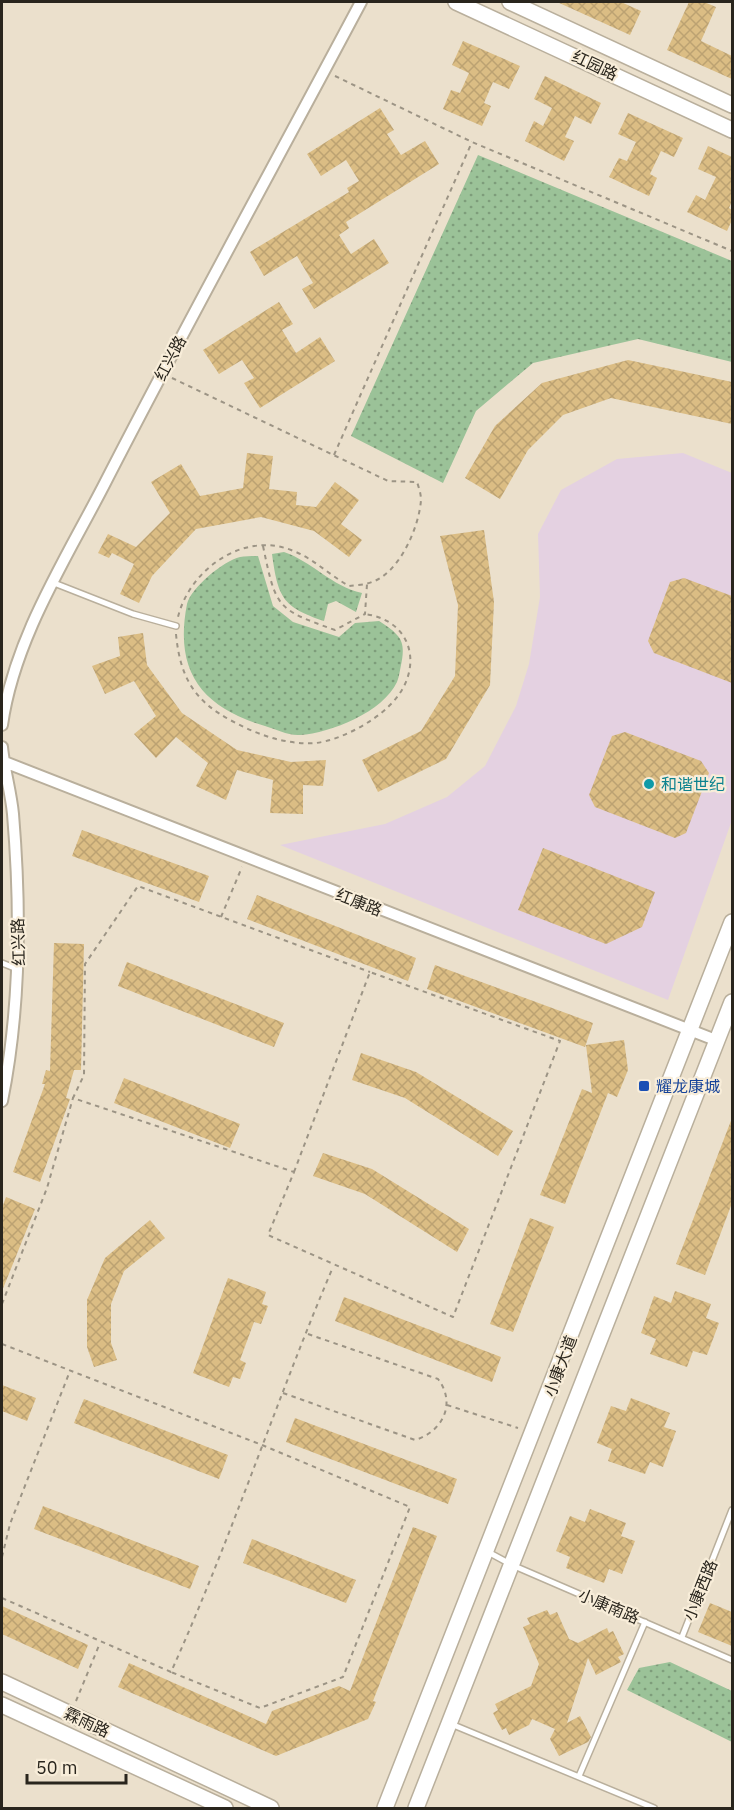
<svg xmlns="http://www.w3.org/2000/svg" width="734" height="1810" font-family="'IBM Plex Sans','Noto Sans SC',sans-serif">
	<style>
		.commercial { fill: #e4d1e1 }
		.grass { fill: url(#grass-dots) }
		.building { fill: url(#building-cross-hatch) }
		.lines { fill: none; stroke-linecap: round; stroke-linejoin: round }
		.service-casing { stroke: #b9af9c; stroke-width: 8 }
		.minor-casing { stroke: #b9af9c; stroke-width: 14 }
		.secondary-casing { stroke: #b9af9c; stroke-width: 18 }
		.path { stroke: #9c9485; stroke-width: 2; stroke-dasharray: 4.5 4.5; stroke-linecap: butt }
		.service { stroke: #fff; stroke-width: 5 }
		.minor { stroke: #fff; stroke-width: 10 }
		.secondary { stroke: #fff; stroke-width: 15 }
		.culture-dot { fill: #0f9aa8; stroke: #f8edd9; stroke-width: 2 }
		.transit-dot { fill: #1a4fb4; stroke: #f8edd9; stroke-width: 2 }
		.labels { text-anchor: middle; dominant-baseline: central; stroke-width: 4.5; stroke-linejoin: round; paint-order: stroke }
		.street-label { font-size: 16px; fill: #29251d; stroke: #f8edd9 }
		.culture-label { font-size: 16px; fill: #0d838f; stroke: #f8edd9; text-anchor: start }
		.transit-label { font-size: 16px; fill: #164399; stroke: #f8edd9; text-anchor: start }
	</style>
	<defs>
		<pattern id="grass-dots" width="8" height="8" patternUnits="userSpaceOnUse" patternTransform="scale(1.5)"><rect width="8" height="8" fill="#9bc298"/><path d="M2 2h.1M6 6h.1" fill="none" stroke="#7e9d7b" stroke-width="1.8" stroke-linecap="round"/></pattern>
		<pattern id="building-cross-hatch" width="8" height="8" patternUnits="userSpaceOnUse" patternTransform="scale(1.5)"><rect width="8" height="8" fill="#dbbd84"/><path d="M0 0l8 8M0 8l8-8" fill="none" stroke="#bca272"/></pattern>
	</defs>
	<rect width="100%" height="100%" fill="#ebe0cc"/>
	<!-- commercial -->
	<path class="commercial" d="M683,453L732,473V820L668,1000L280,845L385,824L447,797L485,766L516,706L529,664L540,597L538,534L561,490L617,459Z"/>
	<!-- grass -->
	<path class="grass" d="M478,155L732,261V362L638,339L533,363L476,411L443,483L351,436Z
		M284,552C313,562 331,586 362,593L356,612L336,601L328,604L324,621C282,607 278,597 272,554Z
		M258,556L273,606L293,622L339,637L355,623L379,621C385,625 392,629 397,635C405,643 403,655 401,665C400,670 399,677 397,682C383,712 331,733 300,735C289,736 275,729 265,726C201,707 174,671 187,604C191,588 223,561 240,557C246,556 252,556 258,556Z
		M670,1662L732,1691V1742L627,1690L639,1668Z"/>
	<!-- building -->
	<path class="building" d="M557,2H621L641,11L630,35Z
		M689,2H704L716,7L701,41L732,56V79L667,50Z
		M463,41L520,66L509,89L493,82L484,103L491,106L482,126L443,109L451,90L460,93L469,73L452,65Z
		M545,76L601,103L591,124L575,116L565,137L574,141L564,161L525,141L534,121L543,126L552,108L534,99Z
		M380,108L394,130L387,134L401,155L425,141L439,164L346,222L349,228L339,235L351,254L374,239L389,263L314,309L302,289L313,283L297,256L264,276L250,252L349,192L347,188L359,181L346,160L321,176L307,154Z
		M628,113L683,138L674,157L661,151L650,174L657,178L649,196L609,177L619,158L627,161L636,142L618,134Z
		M708,146L732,157V201L729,208L732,210V220L727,231L687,212L696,195L705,200L716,177L698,169Z
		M279,302L293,324L282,330L296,353L320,337L335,361L260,408L244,383L254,378L242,360L219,374L203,350Z
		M628,360L732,382V424L611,398L563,415L528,450L500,499L465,478L495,426L542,383Z
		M247,453L273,456L269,489L297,492L296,505L316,507L335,482L359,500L341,524L362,540L349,557L314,531L261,517L196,529L152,576L139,603L120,594L134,564L112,553L109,558L98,553L108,534L136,547L170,513L151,482L181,464L200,496L243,488Z
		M484,530L494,602L490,685L446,759L378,792L362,760L421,731L455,676L458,605L440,536Z
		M684,578L732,596V683L654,653L648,641L670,582Z
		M143,633L147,665L182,713L237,750L291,762L326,760L323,786L303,785V814L270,813L273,780L237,770L226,800L196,786L208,763L176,737L156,758L134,734L156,716L134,681L105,694L92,666L120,656L118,637Z
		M625,732L701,761L709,773L686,833L675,838L595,807L589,795L612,736Z
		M82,830L209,876L199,902L72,856Z
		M543,848L655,892L642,927L606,944L518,910Z
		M257,895L416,958L408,981L247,919Z
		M54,943L84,944L81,1070H74L66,1098L70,1099L40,1182L13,1172L45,1084H42L46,1070L50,1071Z
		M127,962L284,1023L274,1047L118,986Z
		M435,965L593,1023L585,1047L427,989Z
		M624,1040L628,1070L617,1097L608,1093L565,1204L540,1195L582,1089L592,1093L586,1045Z
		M361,1053L416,1072L513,1131L498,1156L405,1098L352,1080Z
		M124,1078L240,1124L230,1148L114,1103Z
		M732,1118V1203L705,1275L676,1264Z
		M323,1153L372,1169L469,1229L457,1252L365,1194L313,1176Z
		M6,1197L35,1209L2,1291V1208Z
		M530,1218L554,1227L513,1332L490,1324Z
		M150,1220L165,1238L124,1271L111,1304V1343L117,1360L94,1367L87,1347V1300L105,1258Z
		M228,1278L266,1292L262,1304L268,1306L261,1324L254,1322L240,1360L246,1363L240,1379L233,1377L229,1387L193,1373Z
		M675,1291L711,1304L706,1318L719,1323L707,1355L693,1351L687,1367L650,1354L656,1339L641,1333L654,1296L671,1303Z
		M344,1297L501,1357L492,1382L335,1321Z
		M2,1385L36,1398L27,1421L2,1411Z
		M631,1398L670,1413L664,1427L676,1431L663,1467L650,1462L645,1474L608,1461L612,1449L597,1443L611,1406L626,1411Z
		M84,1399L228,1455L219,1479L74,1423Z
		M295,1418L457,1479L448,1504L286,1442Z
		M43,1506L199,1566L190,1589L34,1529Z
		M590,1509L626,1523L621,1536L635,1541L622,1574L609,1569L604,1583L566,1568L570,1557L556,1551L570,1516L585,1522Z
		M413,1527L437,1536L373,1701L376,1702L368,1719L276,1756L118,1687L129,1663L266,1724L272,1711L339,1686L350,1691Z
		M252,1539L356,1580L346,1603L243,1563Z
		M710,1603L732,1612V1646L698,1632Z
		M2,1606L88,1645L78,1669L2,1634Z
		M547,1610L550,1615L557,1612L569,1639L578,1643L607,1628L609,1633L613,1631L624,1654L618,1657L621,1662L596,1675L588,1658L567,1723L580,1716L591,1737L588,1742L559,1756L550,1739L555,1729L532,1719L529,1725L509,1735L506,1728L502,1730L493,1713L498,1710L495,1704L531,1686L539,1664L523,1627L530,1624L527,1618Z"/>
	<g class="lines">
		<!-- service casing -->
		<g class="service-casing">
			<path id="service" d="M54,583L133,614L176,626
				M2,963L17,969
				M488,1552L512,1565L732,1660
				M682,1637L732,1510
				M451,1724L654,1808
				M579,1776L645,1622"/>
		</g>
		<!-- minor casing -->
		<g class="minor-casing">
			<path id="minor" d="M2,725C14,639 66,559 105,483C188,321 276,162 361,2
				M2,747C4,769 11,792 13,814C21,910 21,1007 2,1101
				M2,761L718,1041"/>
		</g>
		<!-- secondary casing -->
		<g class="secondary-casing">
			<path id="secondary" d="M456,2L732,130
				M510,2L732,105
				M2,1682L271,1808
				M2,1705L225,1808
				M385,1808L732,922
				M416,1808L732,1002"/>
		</g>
		<!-- path -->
		<path class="path" d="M335,76L472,142L732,251
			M172,378L388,481L417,482C419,488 421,494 421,500C419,528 399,573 372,582C365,585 356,585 349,586C328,574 313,558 291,550C242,531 189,571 178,617
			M334,455L472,142
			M263,546C276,608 276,609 335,630L365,614L367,584
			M176,634C180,677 194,701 232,721C258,735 286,745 316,743C340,740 372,723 389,706C424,673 416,621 365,614
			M221,917L242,867
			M294,1172L370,972L560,1041L453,1317L268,1235L294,1172L73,1098L84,1075L85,964L138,886L370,972
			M2,1304L47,1188L73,1098
			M2,1344L262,1445L410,1507L343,1677L260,1708L171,1672
			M283,1393L415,1440C442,1432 457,1404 438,1379L305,1333
			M447,1405L518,1428
			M2,1557L10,1524L70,1371
			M2,1598L171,1672C231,1539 276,1401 333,1267
			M76,1701L100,1643"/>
		<!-- service -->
		<use href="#service" class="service"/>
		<!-- minor -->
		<use href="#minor" class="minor"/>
		<!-- secondary -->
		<use href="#secondary" class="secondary"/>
	</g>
	<!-- markers -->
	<circle class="culture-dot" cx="649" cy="784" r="6"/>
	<rect class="transit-dot" x="638" y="1080" width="12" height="12" rx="3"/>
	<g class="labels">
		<!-- street labels -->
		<g class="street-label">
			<text transform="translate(595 65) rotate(25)">红园路</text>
			<text transform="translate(170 358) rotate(-62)">红兴路</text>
			<text transform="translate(359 902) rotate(21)">红康路</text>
			<text transform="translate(18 942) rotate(-92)">红兴路</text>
			<text transform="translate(560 1366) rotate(-69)">小康大道</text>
			<text transform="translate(700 1590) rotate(-68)">小康西路</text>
			<text transform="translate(609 1606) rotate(23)">小康南路</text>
			<text transform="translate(87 1722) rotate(25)">霖雨路</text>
		</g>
		<!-- culture labels -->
		<g class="culture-label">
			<text x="661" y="784">和谐世纪</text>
		</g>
		<!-- transit labels -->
		<g class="transit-label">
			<text x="656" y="1086">耀龙康城</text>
		</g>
	</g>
	<!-- border -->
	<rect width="734" height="1810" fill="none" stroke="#29251d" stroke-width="6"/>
	<!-- scale -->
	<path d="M27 1774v9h99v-9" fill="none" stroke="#29251d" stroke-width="3"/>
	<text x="36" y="1774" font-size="18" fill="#29251d" stroke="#f8edd9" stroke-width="4.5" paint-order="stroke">50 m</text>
</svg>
